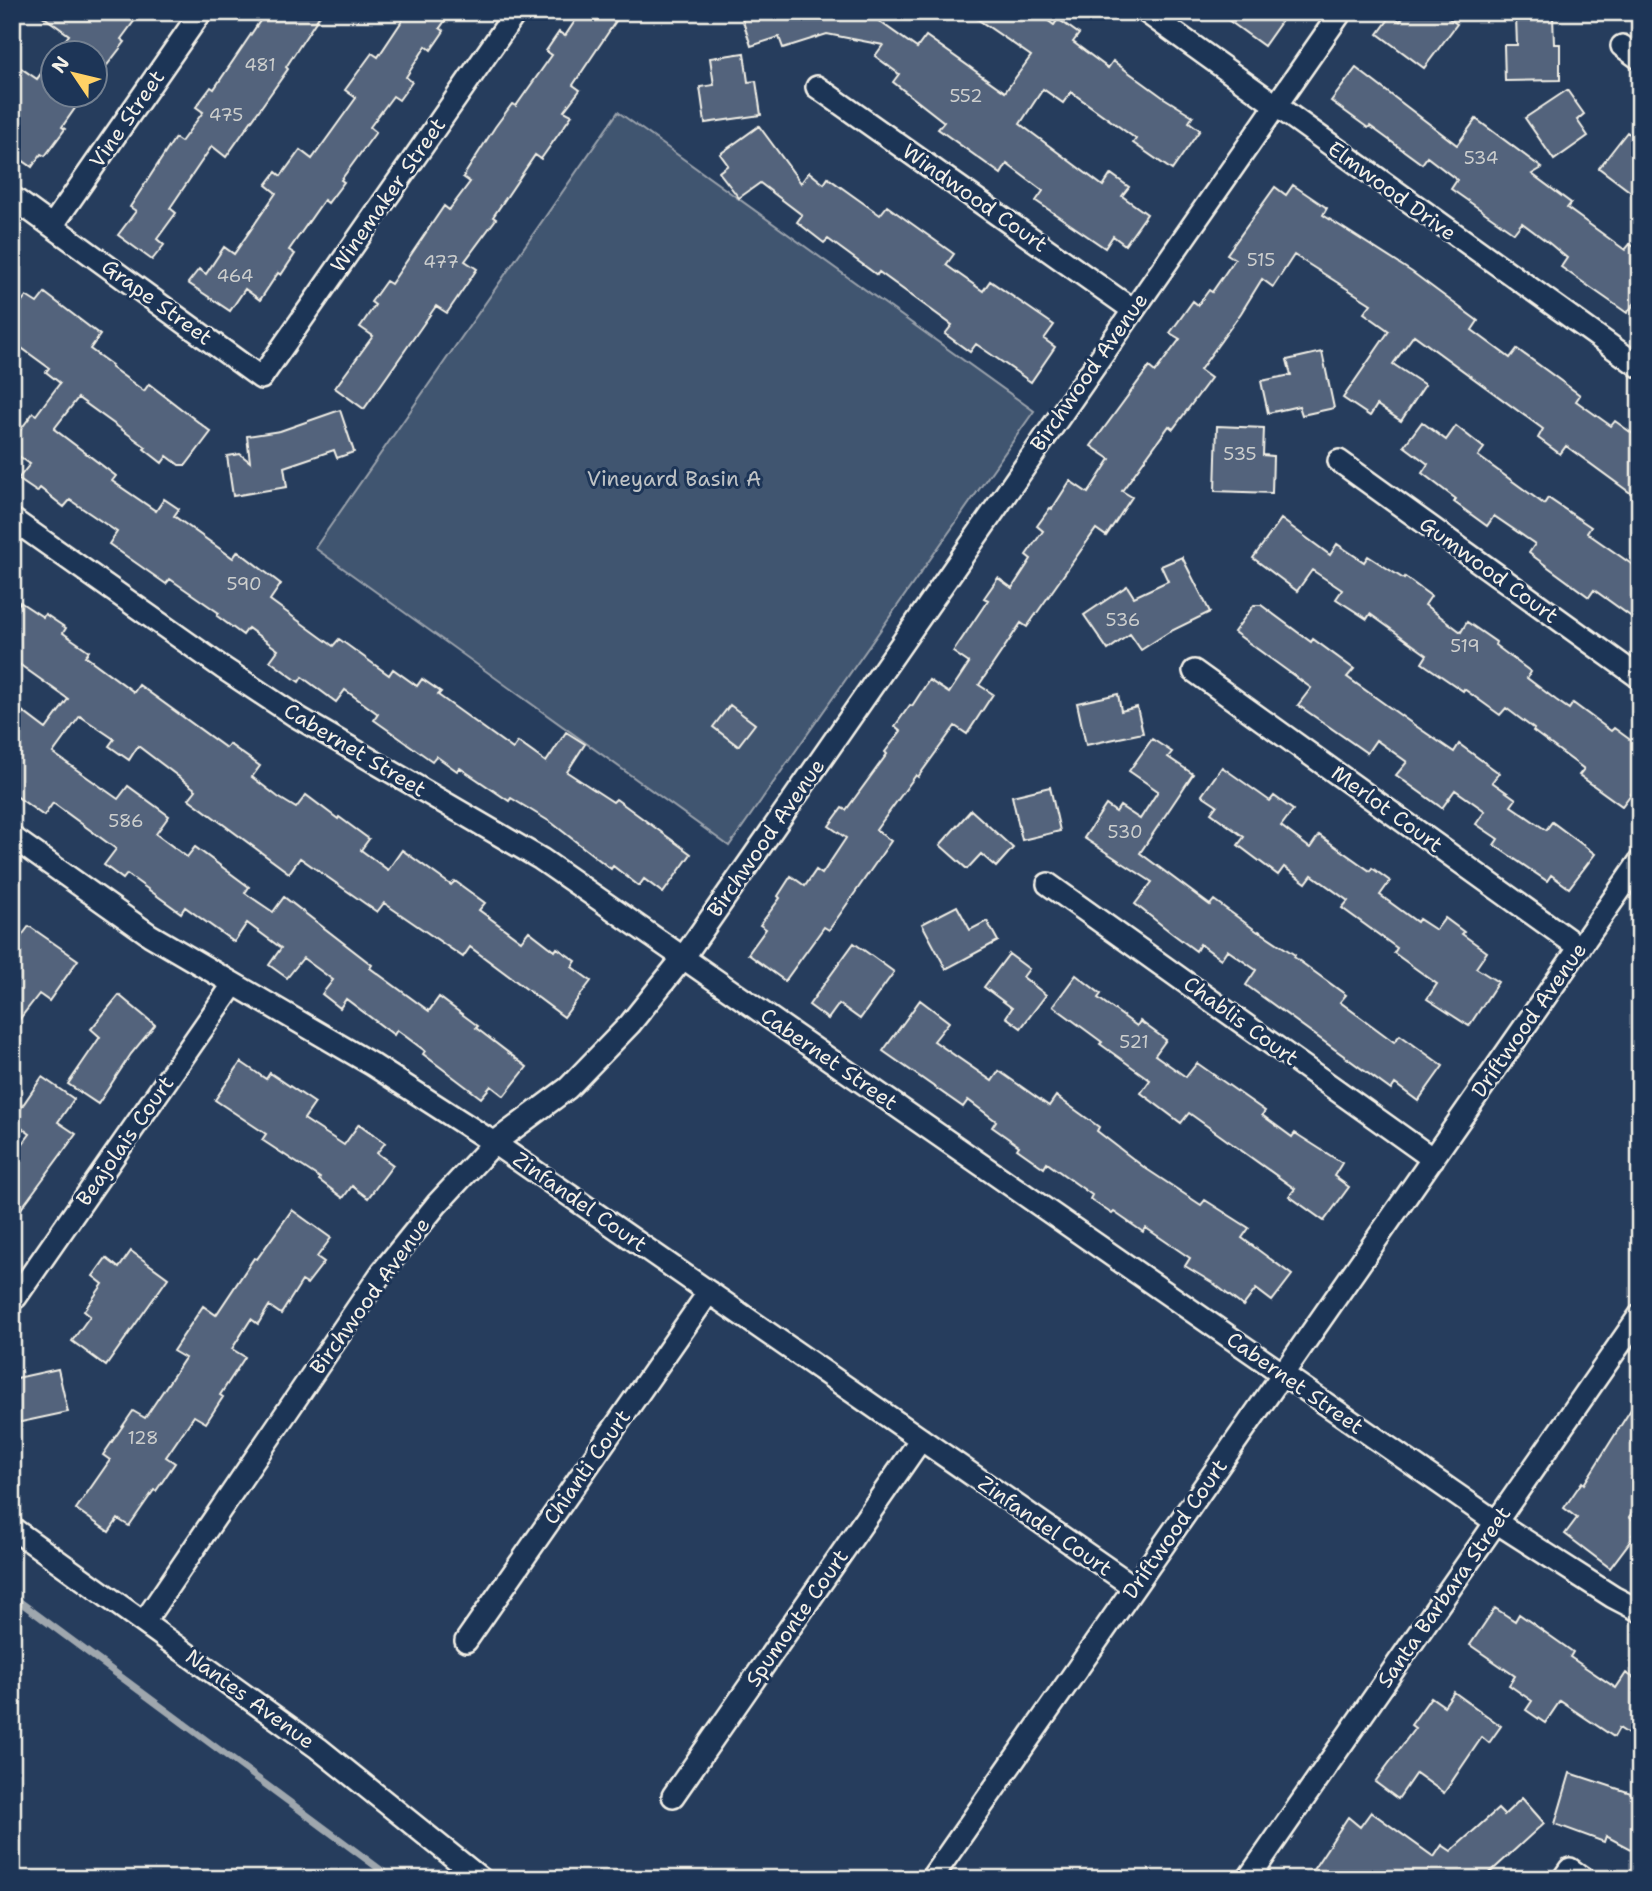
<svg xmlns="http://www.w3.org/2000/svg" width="1652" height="1891" font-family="'Shantell Sans',sans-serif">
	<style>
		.green { fill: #40546f; stroke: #9aa2ac; stroke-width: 2 }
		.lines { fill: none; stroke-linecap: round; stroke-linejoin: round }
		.stream { stroke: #9fa7ae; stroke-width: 7 }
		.building { fill: #52647b; stroke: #f4f1e8; stroke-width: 2 }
		.street-casing { stroke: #f4f1e8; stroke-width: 26 }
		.street { stroke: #1d3557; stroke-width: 21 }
		.labels { text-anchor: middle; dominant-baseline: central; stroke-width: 6; stroke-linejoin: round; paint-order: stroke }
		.number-label { font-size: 18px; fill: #cccecd }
		.street-label { font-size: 21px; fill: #f4f1e8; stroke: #1d3557 }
		.park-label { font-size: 21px; fill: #bec2c4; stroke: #1d3557 }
	</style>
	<rect width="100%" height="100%" fill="#263d5d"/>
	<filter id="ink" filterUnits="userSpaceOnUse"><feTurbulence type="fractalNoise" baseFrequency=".0143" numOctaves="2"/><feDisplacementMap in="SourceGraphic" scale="14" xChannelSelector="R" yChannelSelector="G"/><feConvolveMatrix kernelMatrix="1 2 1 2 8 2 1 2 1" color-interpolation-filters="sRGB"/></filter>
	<g filter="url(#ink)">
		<!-- green -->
		<path class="green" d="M618,112L1034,411L729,846L315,548Z"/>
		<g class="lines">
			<!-- stream -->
			<path class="stream" d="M12,1596L393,1879"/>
		</g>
		<!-- building -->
		<path class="building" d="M37,12H125L135,20L121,39L125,42L94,82V52H56L69,35Z
			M266,12H322L286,67L288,69L226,157L212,146L170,208L176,213L157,239L164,245L152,260L118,235L136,211L130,207L175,138L181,142L203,112L196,107L211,87L214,89Z
			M408,12H451L440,28L444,31L431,50L426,46L406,77L412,82L399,100L393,96L370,127L376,132L341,180L344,182L328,203L324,200L289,250L295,254L281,275L278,273L260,300L245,289L230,311L188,283L199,269L206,274L224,247L234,254L276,193L266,185L276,172L281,176L300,150L312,159L356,98L345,90L372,53L378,57Z
			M581,12H622L573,85L580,90L564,111L572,115L541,159L535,155L493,217L496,219L465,261L477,269L447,313L436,306L364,409L335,388L373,336L360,327L375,305L371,302L386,281L391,284L444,206L449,210L470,182L463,177L495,127L512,104L516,106L552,55L546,51L559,32L565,36Z
			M740,12H878L876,19L917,48L926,36L1005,92L1031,56L967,12H1036L1054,25L1058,19L1079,34L1073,42L1108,68L1113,61L1164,98L1193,116L1189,122L1200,130L1172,170L1133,143L1136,139L1071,92L1063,103L1043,89L1020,124L1103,186L1111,174L1129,187L1122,196L1147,214L1125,245L1113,236L1105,248L1036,201L1043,191L1007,164L1001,174L938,129L944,122L893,82L899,74L875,56L883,45L827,34L783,48L779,37L751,46Z
			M1217,12H1288L1264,46Z
			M1407,12H1440L1457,24L1424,68L1378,34L1392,15L1400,21Z
			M1553,16L1554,44H1560V80L1505,81L1504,45H1517L1516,17Z
			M744,53L748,82L756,81L761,115L705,123L700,87L714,85L710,58Z
			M52,58V94H85L62,127L65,129L45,156L41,154L32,167L12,153V62L37,79Z
			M1356,68L1457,145L1476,119L1542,168L1532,174L1571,203L1567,208L1625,250L1630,244L1640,251V297L1627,313L1561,267L1567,258L1549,243L1522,223L1514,233L1451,189L1457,180L1427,157L1422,164L1370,126L1368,128L1331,101Z
			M1567,90L1584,114L1577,120L1588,136L1554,160L1525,118Z
			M759,126L801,183L809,172L824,184L828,178L880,215L887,206L954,254L946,265L983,291L990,281L1054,325L1044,339L1055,347L1031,382L976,344L970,352L945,334L952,325L879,272L877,275L828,239L824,243L797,222L802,215L760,183L739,198L719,172L728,165L720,154Z
			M1627,132L1640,141V199L1599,168Z
			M1293,185L1327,208L1323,215L1412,272L1478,321L1472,330L1510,358L1517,349L1580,395L1576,401L1611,426L1615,421L1640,439V500L1566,446L1560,454L1538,438L1543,429L1414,335L1393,364L1425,385L1401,421L1377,405L1370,416L1343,398L1389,331L1364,313L1371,304L1294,255L1273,287L1262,279L1241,313L1200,370L1211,378L1173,429L1169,426L1122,491L1132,497L1106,536L1096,529L1027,627L1021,623L979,685L993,694L967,734L955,726L918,777L916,775L876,830L891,841L829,930L824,927L785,981L748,954L766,929L760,925L780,898L778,896L791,876L805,886L816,870L822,874L846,838L829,826L842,808L846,810L887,754L885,752L901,731L895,726L910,705L912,706L929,680L949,693L969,663L953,652L988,600L984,598L998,578L1012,588L1031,559L1026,555L1043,531L1037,526L1050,508L1052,509L1070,481L1088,493L1110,459L1091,446L1149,367L1155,372L1180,339L1170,333L1193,301L1198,305L1209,290L1212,292L1235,259L1227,254L1275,187L1286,195Z
			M45,293L100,335L90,349L112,365L111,367L144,391L149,384L211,432L186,465H179L167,456L162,463L144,449L146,447L78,398L54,429L116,476L112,481L156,511L164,499L179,509L174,516L233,558L238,551L281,584L270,600L333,646L339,639L389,675L393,669L417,686L422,679L441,692L438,695L513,749L518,742L546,762L566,732L585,744L567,772L613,802L616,799L691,854L663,893L644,879L639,886L613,866L611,869L552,823L511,798L509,801L460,768L457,771L436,756L432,761L374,720L378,714L345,690L336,702L302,677L299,682L270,661L278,650L248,628L243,635L217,616L219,613L170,579L166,584L109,544L117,532L70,500L64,507L40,488L37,492L18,479L30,464L12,451V441L33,413L36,415L60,383L46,372L49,368L12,341V314L26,296L37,303Z
			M1322,352L1334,408L1302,415L1299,406L1268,413L1261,381L1291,375L1287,360Z
			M340,410L354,452L337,458L334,450L284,467L287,487L233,496L227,456L240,454L250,462L247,436L280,431Z
			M1422,422L1446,440L1456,426L1484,448L1478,456L1544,504L1548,498L1591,527L1587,533L1640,570V623L1594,590L1589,597L1529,553L1535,544L1494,516L1487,526L1454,502L1456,499L1422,473L1428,464L1404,446Z
			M1217,426L1264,428L1263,455L1273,456L1272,493L1215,491Z
			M1281,519L1330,555L1337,544L1364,562L1368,556L1404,579L1405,577L1431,596L1425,605L1461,632L1467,622L1496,642L1495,645L1531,672L1527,678L1556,700L1569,709L1573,703L1611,731L1614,728L1640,747V782L1622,806L1579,775L1584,769L1533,731L1534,729L1506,708L1500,715L1464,689L1463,691L1422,663L1427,655L1370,614L1367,619L1336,599L1342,590L1312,570L1297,591L1253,558Z
			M1182,557L1210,612L1169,632L1141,650L1130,634L1108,650L1084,615L1127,586L1134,597L1168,581L1161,566Z
			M20,602L43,617L45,614L66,628L63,633L89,651L85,656L134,692L139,685L226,748L229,744L260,766L252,777L278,797L296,808L306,795L338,819L339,817L369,839L361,850L388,870L402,850L451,885L455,881L485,903L479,910L521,941L529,931L555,951L557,948L576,961L572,967L591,981L564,1017L470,947L463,957L384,903L377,912L300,858L289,873L189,799L196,790L138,746L129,760L109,746L114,739L80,716L53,753L118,799L128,786L169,816L156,834L187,857L195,847L249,887L245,893L273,912L284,897L372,965L370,968L429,1011L439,997L478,1026L476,1028L527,1067L504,1096L491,1086L481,1098L423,1054L425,1051L397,1030L394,1035L346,999L340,1008L322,994L333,980L303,958L287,978L269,965L281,948L247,923L234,942L185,907L181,913L127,874L123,879L104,865L116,849L53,803L44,816L12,793V725L22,711L46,729L68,699L12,659V614Z
			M1254,605H1261L1311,642L1313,639L1354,669L1347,677L1410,722L1454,752L1459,744L1499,773L1492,782L1516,799L1511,806L1546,830L1552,822L1595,854L1569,888L1551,875L1547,881L1494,845L1498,839L1476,824L1485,811L1455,790L1442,808L1396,775L1407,762L1376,740L1367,753L1298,705L1311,688L1234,632Z
			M1118,694L1121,711L1137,707L1143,733L1086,745L1077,703Z
			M730,705L755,724L738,746L713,727Z
			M1152,739L1172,752L1168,757L1193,774L1140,853L1210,905L1214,900L1258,932L1259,931L1295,955L1294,957L1346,995L1340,1002L1394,1042L1400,1035L1443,1066L1418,1101L1395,1084L1391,1090L1246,985L1256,970L1227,950L1221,959L1200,944L1196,951L1173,934L1135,904L1152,882L1084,838L1106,805L1116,812L1120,806L1140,819L1158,791L1129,771Z
			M1222,767L1270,801L1274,796L1293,810L1281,826L1310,848L1319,835L1370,871L1372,868L1390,881L1380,895L1417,922L1419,919L1436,930L1445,918L1464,932L1462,934L1487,952L1476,968L1498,982L1469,1026L1427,999L1437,984L1394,953L1397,948L1342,908L1348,901L1312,875L1306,883L1284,867L1278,875L1238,845L1244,837L1211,813L1217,805L1202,795Z
			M1050,787L1060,831L1022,840L1012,796Z
			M971,810L1013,848L996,867L981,854L967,869L940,845Z
			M957,906L970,930L987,921L998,941L946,969L922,924Z
			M29,926L78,960L49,1001L39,994L12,1029V949Z
			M854,943L894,972L860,1019L839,1004L828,1019L809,1005Z
			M1009,954L1029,969L1023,977L1046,995L1021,1028L1006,1017L1012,1008L984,987Z
			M1076,975L1101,994L1098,998L1137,1026L1140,1021L1166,1040L1155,1055L1186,1077L1197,1063L1265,1111L1262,1115L1292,1137L1295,1133L1342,1163L1334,1176L1349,1187L1324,1221L1289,1196L1295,1189L1189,1113L1181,1123L1141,1093L1150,1080L1100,1044L1102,1042L1053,1006Z
			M119,995L155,1025L131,1054L98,1104L68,1084L100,1037L91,1029Z
			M920,1000L949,1022L934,1041L992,1081L999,1071L1049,1106L1056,1096L1099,1127L1097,1131L1145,1168L1201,1205L1205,1200L1249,1228L1242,1238L1292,1275L1272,1301L1256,1289L1243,1306L1213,1283L1185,1266L1190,1258L1146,1228L1143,1232L1114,1212L1112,1214L1090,1199L1092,1195L1047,1163L1044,1168L1017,1149L1019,1146L992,1127L996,1121L968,1100L963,1107L883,1051Z
			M241,1062L266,1079L270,1073L315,1103L304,1119L344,1145L359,1124L385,1143L377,1153L393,1165L368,1198L352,1186L343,1198L319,1180L320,1178L262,1140L266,1134L215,1100Z
			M42,1077L74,1099L58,1122L76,1134L12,1221V1158L30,1134L12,1121Z
			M292,1210L331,1238L317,1257L324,1262L307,1284L302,1281L281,1314L269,1306L258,1324L251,1319L232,1349L245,1357L220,1395L223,1397L206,1423L194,1416L166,1457L175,1463L156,1491L154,1490L129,1526L118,1519L109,1532L76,1509L110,1460L103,1455L133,1411L145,1418L185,1358L173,1351L203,1306L216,1315L254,1258L257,1259Z
			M131,1251L168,1278L106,1366L72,1341L90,1316L84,1311L103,1284L93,1276L106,1258L119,1268Z
			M58,1369L68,1412L12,1424V1379Z
			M1640,1395V1500L1629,1517L1639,1524L1632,1535L1634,1536L1610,1568L1565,1534L1577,1518L1564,1508L1582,1482L1584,1484Z
			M1495,1608L1515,1621L1519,1614L1573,1652L1570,1657L1616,1688L1626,1673L1640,1682V1742L1619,1728L1614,1737L1560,1701L1545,1723L1526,1710L1532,1701L1509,1685L1515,1676L1470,1645Z
			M1454,1692L1501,1726L1489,1743L1482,1737L1444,1793L1416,1773L1398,1799L1375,1782L1415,1728L1411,1725L1431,1697L1444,1706Z
			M1570,1773L1640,1796V1841L1634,1851L1606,1836L1604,1842L1555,1824Z
			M1522,1798L1544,1823L1483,1879H1307L1348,1817L1360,1827L1371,1812L1434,1857L1442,1845L1451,1851L1498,1809L1504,1815Z"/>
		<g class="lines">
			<!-- street casing -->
			<g class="street-casing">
				<path id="street" d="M1146,12L1640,367
					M1622,46L1640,59
					M817,87L1133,310
					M12,197L261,378L516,12
					M52,226L201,12
					M1339,461L1640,678
					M12,519L223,668L294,715L541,859L1496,1522L1613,1597L1640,1611
					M1194,671L1580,948
					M12,837L150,935L373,1065L494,1143L1134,1587
					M1048,884L1433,1159
					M16,1297L233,985
					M12,1528L318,1748L481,1879
					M144,1622L382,1272L437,1204L494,1143L568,1088L630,1024L683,958L1341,12
					M466,1641L709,1292
					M673,1796L921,1439
					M931,1879L1640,861
					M1248,1879L1640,1315
					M1563,1879L1570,1869L1584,1879"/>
			</g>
			<!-- street -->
			<use href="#street" class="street"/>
		</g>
	</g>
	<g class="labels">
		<!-- number labels -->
		<g class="number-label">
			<text x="260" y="65">481</text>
			<text x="966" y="96">552</text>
			<text x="226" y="115">475</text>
			<text x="1481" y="158">534</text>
			<text x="1261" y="260">515</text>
			<text x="441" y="262">477</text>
			<text x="235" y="276">464</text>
			<text x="1240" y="454">535</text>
			<text x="244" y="584">590</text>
			<text x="1123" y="620">536</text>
			<text x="1465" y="646">519</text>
			<text x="126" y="821">586</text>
			<text x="1125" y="832">530</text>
			<text x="1134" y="1042">521</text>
			<text x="143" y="1438">128</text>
		</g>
		<!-- street labels -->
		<g class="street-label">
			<text transform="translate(127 119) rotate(-55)">Vine Street</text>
			<text transform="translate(1392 191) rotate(36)">Elmwood Drive</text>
			<text transform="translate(388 195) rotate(-55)">Winemaker Street</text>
			<text transform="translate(975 198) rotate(35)">Windwood Court</text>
			<text transform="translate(157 302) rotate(36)">Grape Street</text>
			<text transform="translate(1089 372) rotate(-55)">Birchwood Avenue</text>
			<text transform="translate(1489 570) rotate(36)">Gumwood Court</text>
			<text transform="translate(355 750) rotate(31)">Cabernet Street</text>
			<text transform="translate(1387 809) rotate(36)">Merlot Court</text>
			<text transform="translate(766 838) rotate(-55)">Birchwood Avenue</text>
			<text transform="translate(1529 1020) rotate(-55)">Driftwood Avenue</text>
			<text transform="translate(1241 1021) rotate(36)">Chablis Court</text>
			<text transform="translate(829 1059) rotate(35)">Cabernet Street</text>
			<text transform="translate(125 1141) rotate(-55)">Beajolais Court</text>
			<text transform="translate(580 1202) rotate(35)">Zinfandel Court</text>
			<text transform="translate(370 1296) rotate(-54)">Birchwood Avenue</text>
			<text transform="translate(1295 1383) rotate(35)">Cabernet Street</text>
			<text transform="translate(587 1467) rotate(-55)">Chianti Court</text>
			<text transform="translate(1045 1526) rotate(35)">Zinfandel Court</text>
			<text transform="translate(1175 1529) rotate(-55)">Driftwood Court</text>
			<text transform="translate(1444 1597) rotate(-55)">Santa Barbara Street</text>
			<text transform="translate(797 1618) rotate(-55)">Spumonte Court</text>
			<text transform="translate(250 1699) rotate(36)">Nantes Avenue</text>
		</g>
		<!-- park labels -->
		<g class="park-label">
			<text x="674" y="479">Vineyard Basin A</text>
		</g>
	</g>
	<!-- margin -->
	<rect width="1652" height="1891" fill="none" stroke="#1d3557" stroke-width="42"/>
	<rect x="21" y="21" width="1610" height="1849" fill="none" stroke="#f4f1e8" stroke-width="2.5" filter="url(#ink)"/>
	<!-- north arrow -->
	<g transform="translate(74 74) rotate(305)"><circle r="33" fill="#1d3557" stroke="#738091" stroke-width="2"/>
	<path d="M0-5L12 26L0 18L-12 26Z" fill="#ffd166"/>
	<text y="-10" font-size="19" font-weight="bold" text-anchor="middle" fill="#f4f1e8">N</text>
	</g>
</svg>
